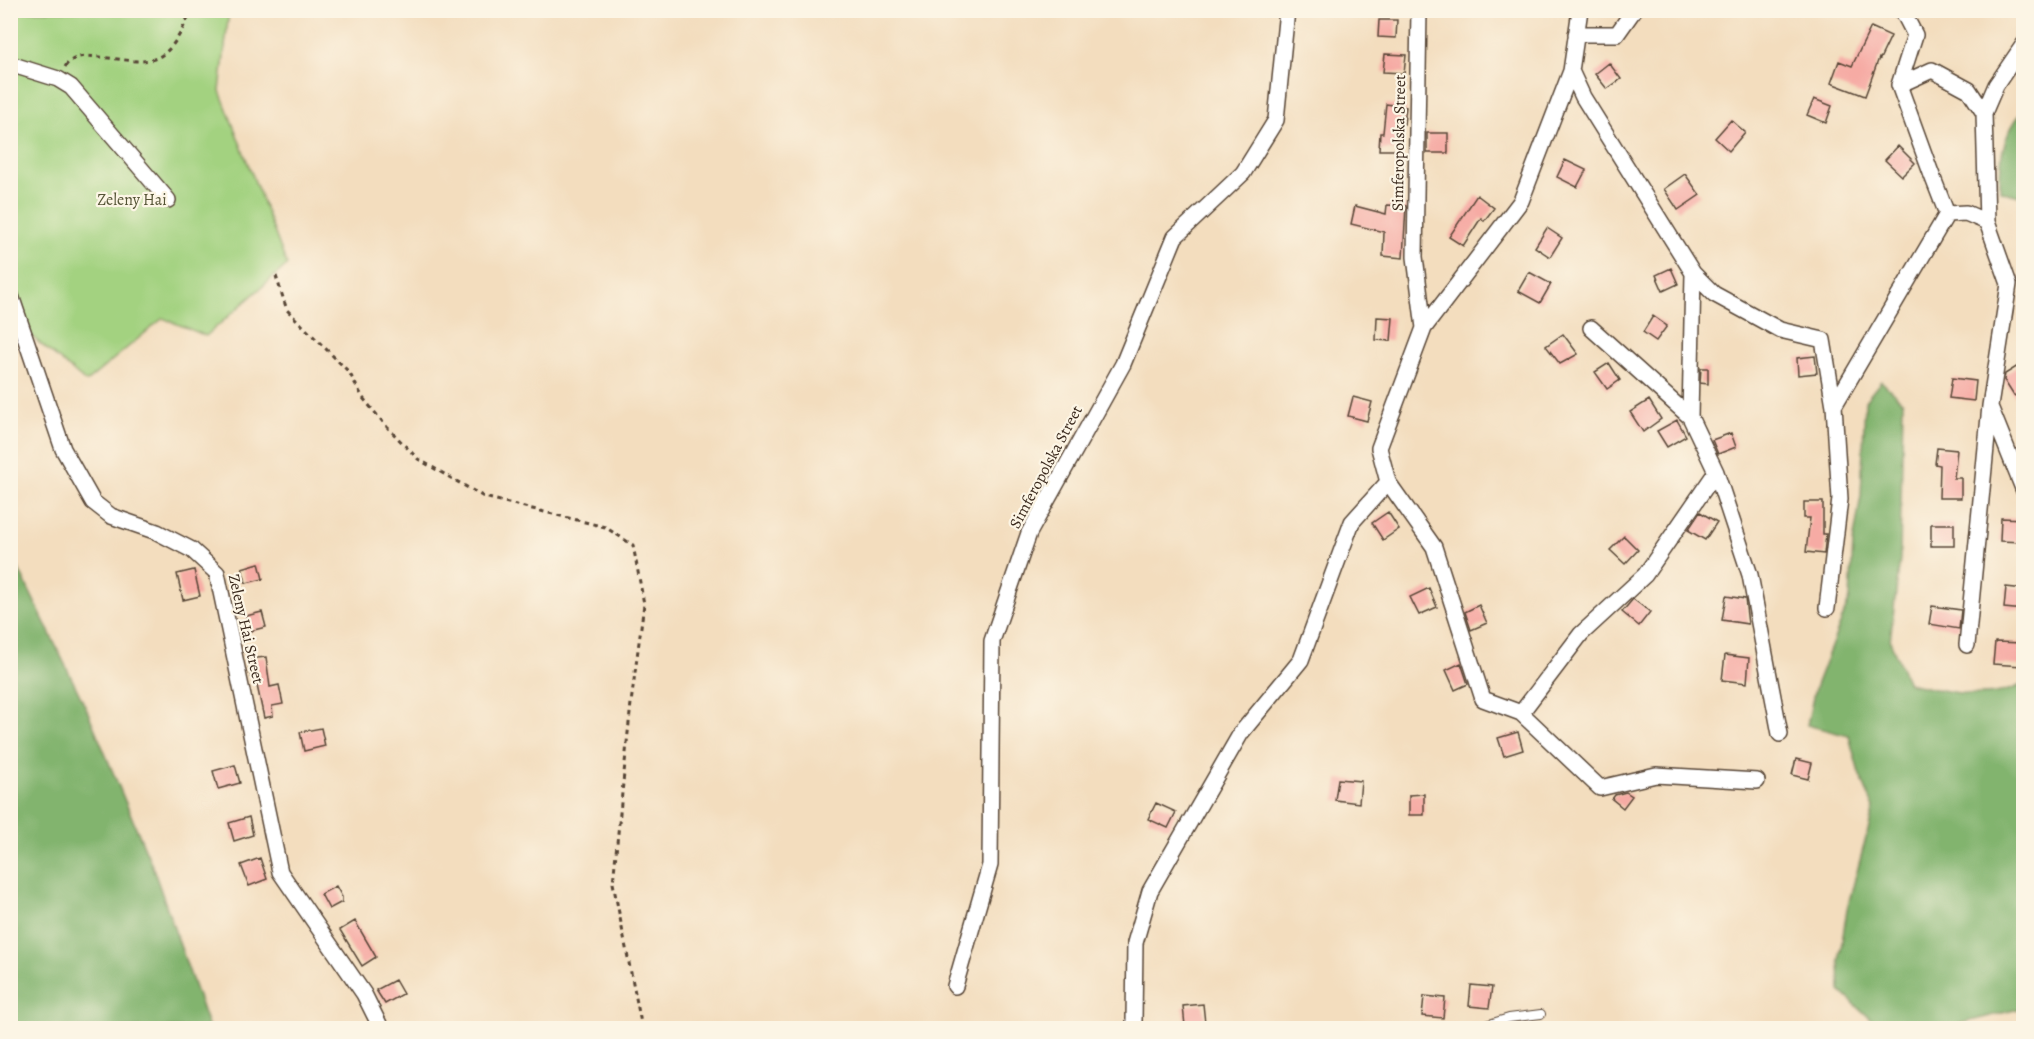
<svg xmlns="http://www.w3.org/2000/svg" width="2034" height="1039" font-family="Alegreya,serif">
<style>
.green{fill:#a3d280;stroke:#6f7e4f;stroke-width:1.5}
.forest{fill:#82b46e;stroke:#5e6f46;stroke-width:1.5}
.building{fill:#f6aba4}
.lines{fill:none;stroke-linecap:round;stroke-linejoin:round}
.lane-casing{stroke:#574536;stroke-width:10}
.street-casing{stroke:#574536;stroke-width:18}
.path{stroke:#574536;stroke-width:3;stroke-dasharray:4.5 4.5;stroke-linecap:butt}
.lane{stroke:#fff;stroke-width:8}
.street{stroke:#fff;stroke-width:15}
.labels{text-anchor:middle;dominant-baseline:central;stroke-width:4.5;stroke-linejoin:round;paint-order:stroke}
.street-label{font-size:16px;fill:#3b2a1e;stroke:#fcf5e5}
.park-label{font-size:16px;fill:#555436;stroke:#fcf5e5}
</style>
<rect width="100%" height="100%" fill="#fcf5e5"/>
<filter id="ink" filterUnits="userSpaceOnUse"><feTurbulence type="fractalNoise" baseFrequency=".0167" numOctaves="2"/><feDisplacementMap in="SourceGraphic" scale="12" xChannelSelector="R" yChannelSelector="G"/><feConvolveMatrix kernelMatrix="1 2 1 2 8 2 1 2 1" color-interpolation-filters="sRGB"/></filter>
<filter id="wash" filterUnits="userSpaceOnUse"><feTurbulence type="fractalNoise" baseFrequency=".008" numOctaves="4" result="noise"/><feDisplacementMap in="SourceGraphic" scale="24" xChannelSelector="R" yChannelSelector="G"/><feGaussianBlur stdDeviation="1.35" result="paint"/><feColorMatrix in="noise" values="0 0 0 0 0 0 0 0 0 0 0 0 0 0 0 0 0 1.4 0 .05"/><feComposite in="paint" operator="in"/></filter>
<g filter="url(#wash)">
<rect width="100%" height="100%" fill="#f3ddbe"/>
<path class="green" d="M11 11H229L220 91 287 265 206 336 163 318 86 382 30 335 11 280Z"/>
<path class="forest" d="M2023 111V197L2000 191C2000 159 2001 136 2023 111Z
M1881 381 1903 402 1900 559 1890 641 1908 683C1944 691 1990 703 2023 684V1008L1942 1028H1881L1840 991 1839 961 1847 909 1874 808 1859 773 1849 736 1807 725 1815 688 1850 598 1853 543 1861 496 1865 401Z
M10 551 87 710 153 868 209 1028H11Z"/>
<g id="blocks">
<path class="building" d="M1379 20H1397L1396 38 1378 37Z
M1871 27 1891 36 1880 59 1879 58 1865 96 1831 83 1839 61 1852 66Z
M1385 54 1406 55 1404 73 1383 72Z
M1609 63 1621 79 1607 89 1595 74Z
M1814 99 1832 106 1826 123 1807 115Z
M1386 104 1406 107 1404 124H1400L1399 150H1379L1380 133H1383Z
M1731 120 1745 132 1729 151 1715 138Z
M1427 133H1448V153H1427Z
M1898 146 1915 163 1902 176 1885 160Z
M1565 160 1586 170 1577 187 1557 177Z
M1685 174 1700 195 1678 210 1664 189Z
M1477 195 1494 208 1484 221 1481 218 1463 246 1449 237Z
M1387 205 1406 206 1403 258 1383 256 1384 232 1351 224 1355 206 1386 214Z
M1547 228 1562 238 1550 257 1535 247Z
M1671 268 1678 284 1663 291 1656 275Z
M1529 272 1551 284 1540 303 1518 291Z
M1653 316 1667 326 1656 341 1643 332Z
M1377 317 1393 318 1391 341 1376 340Z
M1563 334 1578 354 1560 364 1546 346Z
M1815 356 1817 373 1798 375 1797 358Z
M1609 363 1620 380 1607 389 1595 372Z
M2018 366 2024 375V390L2014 396 2004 380 2005 374Z
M1701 368H1708V384L1700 383Z
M1952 378 1976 381 1974 401 1949 398Z
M1353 397 1372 402 1367 421 1348 416Z
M1649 400 1661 419 1643 432 1630 412Z
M1677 420 1686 436 1667 447 1657 431Z
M1731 433 1736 447 1718 454 1712 440Z
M1937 448 1957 450 1954 478H1961V498H1939L1940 465 1935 464Z
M1804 502H1823V534H1826L1824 554 1806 552 1810 518H1804Z
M1388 512 1399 529 1383 540 1372 523Z
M1700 512 1717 522 1705 540 1688 530Z
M2001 518 2023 519 2022 542 2000 541Z
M1931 524H1954V546H1931Z
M1624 536 1638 550 1625 564 1610 550Z
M259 563 263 579 246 583 242 568Z
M194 570 200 596 183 600 177 574Z
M2006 587 2024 589V610L2004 608Z
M1429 588 1437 607 1419 615 1410 597Z
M1726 596 1745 599 1748 624 1722 620Z
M1633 599 1650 612 1639 626 1622 612Z
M1479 605 1487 623 1471 630 1465 612Z
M1932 606 1961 610 1959 629 1929 624Z
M262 612 266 627 250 631 246 616Z
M1995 642 2023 643 2022 666 1993 664Z
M1725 655 1749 658 1747 683 1722 680Z
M266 657 270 687 279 685 283 704 272 706 273 716 264 718 255 676 251 677 248 659Z
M1461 663 1468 684 1455 690 1446 670Z
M321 728 325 746 304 751 300 732Z
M1518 732 1523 750 1504 756 1498 738Z
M1796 759 1812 763 1808 779 1792 775Z
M235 765 240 783 218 789 213 771Z
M1338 779 1361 781 1359 803 1335 800Z
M1626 792 1632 796 1623 808 1612 799 1615 795Z
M1424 794V815H1409V795Z
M1156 803 1176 812 1168 828 1148 819Z
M249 817 253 835 234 841 229 823Z
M260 858 267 879 249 886 241 865Z
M336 886 342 897V902L329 909 321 894Z
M355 921 376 957 362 966 340 930Z
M395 980 403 994 385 1004 376 990Z
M1471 985 1492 987 1489 1008 1469 1006Z
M1424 996 1445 998 1443 1018 1422 1016Z
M1203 1004 1205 1023 1185 1026 1183 1006Z"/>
</g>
</g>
<g filter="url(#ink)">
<use href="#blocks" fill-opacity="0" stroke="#574536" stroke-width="1.5"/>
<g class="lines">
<g class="lane-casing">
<path id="lane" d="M1476 1028 1509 1018 1541 1014"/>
</g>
<g class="street-casing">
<path id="street" d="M1419 10 1415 257 1424 328 1379 448 1388 482 1434 547 1483 699 1521 713 1600 788 1656 775 1757 781
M1902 10 1915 35 1899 85 1931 173 1947 214
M1576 34H1617L1634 10
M10 64 58 79 71 87 168 200
M1571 71 1583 97 1693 273 1690 417 1716 472 1750 575 1780 734
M1899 85 1932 70 1969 90 1984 113
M1693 273 1714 294 1780 330 1823 340 1834 406
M10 293 63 449 93 502 111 516 157 532 192 550 217 573 280 872 364 994 381 1028
M1424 328 1521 201 1571 71 1580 10
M1591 328 1690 417
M1991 409 2024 491
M1827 608 1840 499 1834 406 1947 214 1966 213 1987 222
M1967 645 1990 406 2009 284 1987 222 1984 113 1996 85 2024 44
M1521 713 1581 634 1645 575 1716 472
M955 986 990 865 992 641 1029 533 1123 364 1175 237 1243 173 1276 120 1287 10
M1134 1021 1135 943 1150 891 1241 733 1301 660 1352 522 1388 482"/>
</g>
<path class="path" d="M65 67C70 59 77 57 86 56 145 59 163 79 191 10
M276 276 287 310 349 372 363 398 387 427 418 459 484 497 605 527 633 545 644 604 631 703 613 883 642 1028"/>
<use href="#lane" class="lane"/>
<use href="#street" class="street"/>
</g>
</g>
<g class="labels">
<g class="street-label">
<text transform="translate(1399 143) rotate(-89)">Simferopolska Street</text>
<text transform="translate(1046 467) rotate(-62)">Simferopolska Street</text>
<text transform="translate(246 629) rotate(77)">Zeleny Hai Street</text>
</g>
<g class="park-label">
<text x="132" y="200">Zeleny Hai</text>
</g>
</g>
<rect width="2034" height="1039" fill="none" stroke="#fcf5e5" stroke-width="36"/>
</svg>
